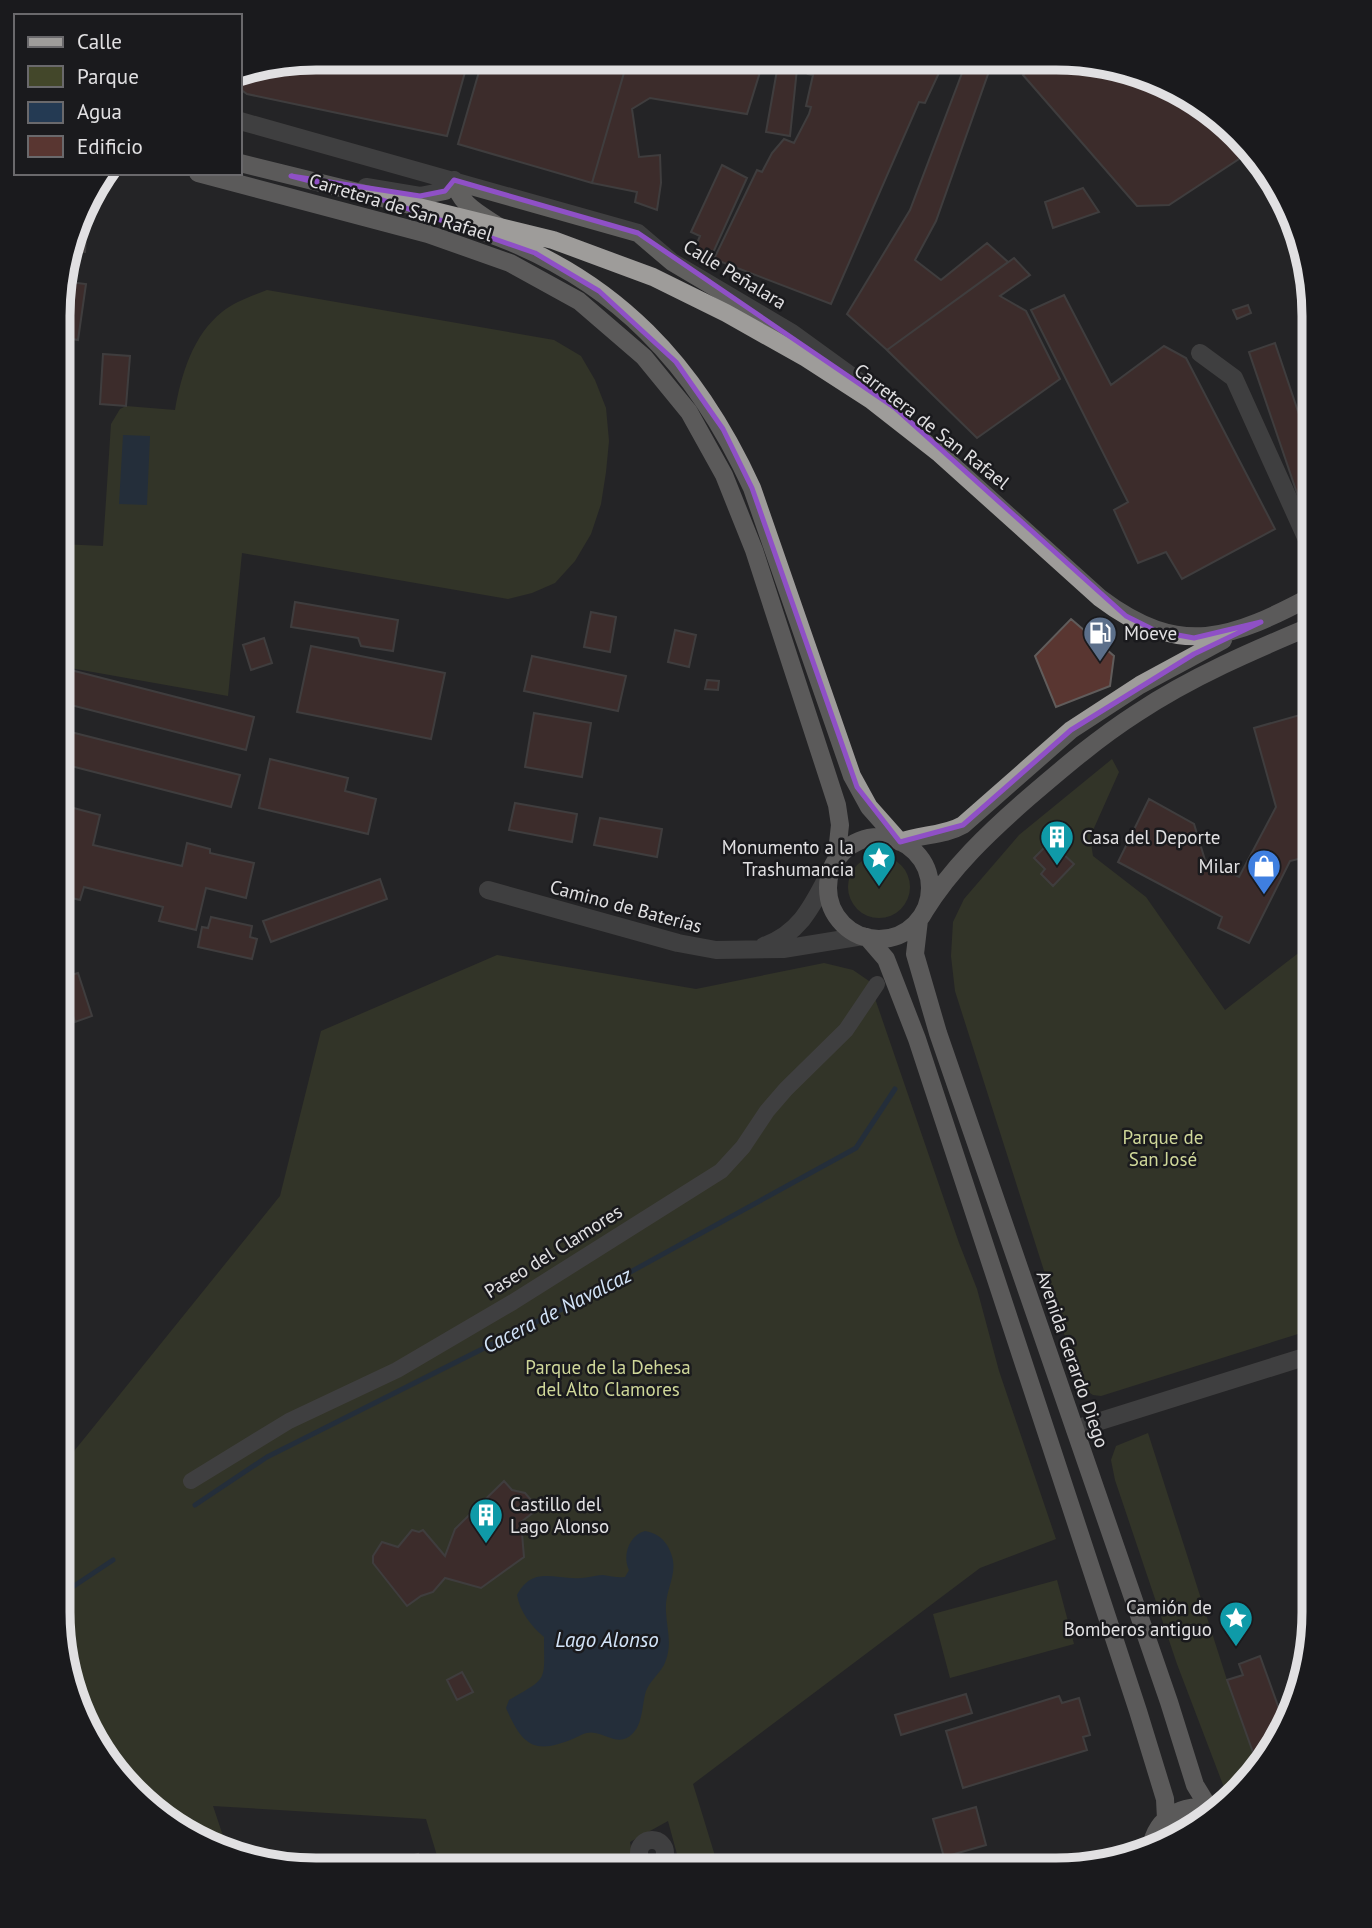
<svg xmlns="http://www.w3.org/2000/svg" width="1372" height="1928" font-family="'PT Sans',sans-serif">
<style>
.green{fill:#43472a}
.water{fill:#243a53}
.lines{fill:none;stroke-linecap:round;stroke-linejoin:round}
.stream{stroke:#243a53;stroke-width:5}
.building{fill:#593631;stroke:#605c5b;stroke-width:2}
.pedestrian{stroke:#61605f;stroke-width:16}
.minor{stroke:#61605f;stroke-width:18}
.primary{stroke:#9e9c9a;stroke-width:18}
.marked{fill:none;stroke:#8f50c6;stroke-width:5;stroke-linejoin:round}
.labels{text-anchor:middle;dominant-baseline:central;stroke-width:5;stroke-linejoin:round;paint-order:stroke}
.street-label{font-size:19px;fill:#e1e0e2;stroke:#1a1a1d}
.poi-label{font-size:19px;fill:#e1e0e2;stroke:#1a1a1d;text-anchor:start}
.park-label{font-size:19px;fill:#cfd799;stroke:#1a1a1d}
.water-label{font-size:21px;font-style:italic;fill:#d3e4f8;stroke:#1a1a1d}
.rim{fill:none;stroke:#e1e0e2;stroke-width:9}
</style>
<rect width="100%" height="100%" fill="#242426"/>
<path class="green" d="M267 290 554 340 581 356 595 380 606 408 609 441 606 472 601 504 591 534 575 561 555 583 532 593 508 599 242 553 228 696 59 666 60 544 103 546 111 424 120 409 126 406 175 410C181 375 193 335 222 312 234 302 252 296 267 290Z
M1112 759 1119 772 1090 837 1093 856 1146 897 1225 1010 1314 941V1329L1101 1396 1093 1395 1081 1387 955 991 951 956 953 922 964 899 1019 835Z
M848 887a31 31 0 1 1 62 0a31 31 0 1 1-62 0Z
M497 955 696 989 824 963 853 970 869 981 959 1243 977 1289 999 1371 1056 1539 980 1568 693 1784 719 1869H681L668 1821 630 1842 633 1861 600 1869H441L426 1819 213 1806 229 1854 218 1851 159 1817 84 1726 58 1612V1471L280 1196 321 1031Z
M1148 1433 1227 1680 1259 1769 1232 1799 1225 1790 1177 1664 1115 1480 1111 1460 1116 1446Z
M1057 1580 1074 1644 950 1678 933 1614Z"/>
<path class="water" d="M123 435 150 436 147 505 119 504Z
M645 1531C655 1533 661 1536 667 1545 683 1572 664 1586 666 1612 667 1631 673 1645 664 1665 659 1674 650 1681 646 1691 642 1704 643 1722 634 1732 621 1747 610 1736 595 1733 588 1731 581 1735 575 1738 535 1755 523 1747 506 1708L509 1700C549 1677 544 1682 544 1637 531 1626 520 1612 517 1595 533 1565 554 1580 581 1578 588 1578 596 1575 603 1575 611 1576 617 1578 625 1577L629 1570C622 1556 629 1535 645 1531Z"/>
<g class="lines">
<path class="stream" d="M195 1505 267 1457 574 1303 856 1148 895 1089
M58 1589 68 1590 113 1560"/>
</g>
<path class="building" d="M316 58H469L447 136 247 94 240 89V70Z
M483 58 628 59 592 183 458 144Z
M628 59H764L747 114 650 98 632 109 639 157 660 155 661 183 657 210 635 202 637 192 592 183Z
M779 59H798L790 136 766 132Z
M816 59H824L845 68 848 59 945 60 925 103 919 102 831 304 714 259 757 170 762 172 772 153 784 139 794 143 809 114 811 107 806 106 813 75 808 74Z
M967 60H993L936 221 915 260 941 280 987 243 1008 262 887 350 847 314 910 210Z
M1040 60H1090L1213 111 1248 153 1169 205 1137 206 1023 75Z
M722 165 747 178 712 255 695 248 700 236 691 232Z
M1083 188 1099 212 1053 228 1045 202Z
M81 219 87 220 85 252 71 251Z
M1014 258 1030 275 1000 296 1026 311 1060 379 977 438 887 350Z
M69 282 86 284 78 340 61 337Z
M1064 295 1111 385 1164 346 1186 358 1275 529 1182 579 1166 552 1138 563 1114 510 1128 502 1031 310Z
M1248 305 1251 313 1237 319 1233 310Z
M1275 343 1314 459V494L1299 499 1249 352Z
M103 354 130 356 126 406 100 404Z
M60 414 70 415 62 544H60Z
M295 602 398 620 393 651 361 646 358 638 291 627Z
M591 612 616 617 610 652 584 647Z
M1071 619 1114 656 1110 686 1056 707 1035 656Z
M675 630 696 635 689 667 668 662Z
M264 638 272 663 251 670 243 645Z
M311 646 445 673 431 739 297 712Z
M532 656 626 676 618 711 524 691Z
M59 667 254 717 246 750 59 702Z
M707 680 719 681 718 690 705 689Z
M1314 711V855L1290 861 1249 943 1218 928 1222 917 1118 862 1149 799 1194 824 1205 860 1239 877 1276 807 1254 728Z
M534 713 591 723 582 777 525 767Z
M59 729 240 775 231 807 59 763Z
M270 759 348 778 345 791 376 799 368 834 259 808Z
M515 803 577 814 572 842 509 830Z
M66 806 100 815 93 845 182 866 187 843 210 849V853L254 863 246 898 206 888 196 930 159 921 163 907 84 887 80 900 59 895V810L65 812Z
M600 818 662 829 657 857 594 845Z
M1045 847 1057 859 1062 853 1074 864 1053 886 1041 874 1045 869 1034 858Z
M380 879 387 899 271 942 263 921Z
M211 917 252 926 250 937 257 939 252 959 198 947 202 927 208 928Z
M78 973 92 1016 75 1022 61 978Z
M504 1481 512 1490 525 1493 532 1501 529 1505 534 1512 521 1522 524 1557 481 1588 445 1578 433 1592 421 1596 407 1606 373 1563V1556L382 1542 398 1547 412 1530 419 1532 423 1530 445 1556 455 1529Z
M1260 1656 1282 1717 1291 1714 1270 1756 1259 1769 1227 1680 1243 1675 1239 1664Z
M462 1672 473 1692 457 1700 447 1680Z
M966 1694 972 1713 901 1735 895 1715Z
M1059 1696 1062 1703 1079 1698 1090 1735 1083 1737 1087 1750 963 1788 946 1731Z
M976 1807 986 1845 944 1857 933 1819Z
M418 1854 422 1868H366Z
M324 1859 327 1868H295Z"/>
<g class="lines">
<path class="pedestrian" d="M191 1481 289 1421 397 1370 513 1302 721 1171 743 1147 767 1111 786 1089 846 1030 877 984
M664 1857 678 1869"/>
<path class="minor" d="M240 121 638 233 672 262 792 333 883 399
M454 180C459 204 478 213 498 226
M366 187 420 196 445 191 454 180
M1200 353 1234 378 1314 555
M488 890 678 943 716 950 783 949 863 936
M764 946C802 932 813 904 831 870
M1075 1429 1314 1354
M639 1853a13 13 0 1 1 26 0a13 13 0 1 1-26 0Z"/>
<path class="primary" d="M240 163 553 240 653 277 726 313 806 358 871 400 940 454 1100 598C1181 659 1231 639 1314 595
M198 173 428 234 510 263 579 301 644 357 689 412 724 475 754 550 837 805 840 825 836 862
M487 233C616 279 696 366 752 488L852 776 869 807 900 842
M828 888a51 51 0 1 1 102 0a51 51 0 1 1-102 0Z
M900 842C921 834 944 836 963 825L1071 730 1140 685 1223 640
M924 912C951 868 989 832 1028 798 1063 768 1098 738 1137 713 1191 677 1254 650 1314 625
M919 920 915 954 938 1033 1169 1702 1195 1785 1209 1808
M867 937 886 959 917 1039 1138 1711 1165 1799 1166 1819
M1151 1848C1156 1816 1186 1801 1215 1810"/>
</g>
<path d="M0 0H1372V1928H0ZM291 176 420 196 445 191 454 180 638 233 895 408 1126 616 1156 631 1194 638 1261 622 1194 654 1071 730 963 825 900 842 857 787 752 488 723 429 676 362 599 291 535 253 380 199Z" fill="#242426" fill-opacity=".55" fill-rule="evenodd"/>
<path class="marked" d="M291 176 420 196 445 191 454 180 638 233 895 408 1126 616 1156 631 1194 638 1261 622 1194 654 1071 730 963 825 900 842 857 787 752 488 723 429 676 362 599 291 535 253 380 199Z"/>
<defs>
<g id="fuel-pin" transform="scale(1.75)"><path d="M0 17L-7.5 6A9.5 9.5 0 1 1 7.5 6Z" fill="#5c6f8a" stroke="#1a1a1d"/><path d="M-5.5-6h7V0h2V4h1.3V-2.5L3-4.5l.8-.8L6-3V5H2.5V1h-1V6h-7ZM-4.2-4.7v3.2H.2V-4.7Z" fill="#fff"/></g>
<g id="building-pin" transform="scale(1.75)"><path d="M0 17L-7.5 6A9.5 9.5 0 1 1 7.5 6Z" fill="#0f9aa8" stroke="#1a1a1d"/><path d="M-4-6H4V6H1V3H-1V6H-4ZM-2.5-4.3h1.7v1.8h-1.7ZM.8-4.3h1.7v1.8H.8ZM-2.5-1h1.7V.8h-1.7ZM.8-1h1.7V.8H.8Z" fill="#fff"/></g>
<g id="sight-pin" transform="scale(1.75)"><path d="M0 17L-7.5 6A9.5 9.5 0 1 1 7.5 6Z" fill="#0f9aa8" stroke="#1a1a1d"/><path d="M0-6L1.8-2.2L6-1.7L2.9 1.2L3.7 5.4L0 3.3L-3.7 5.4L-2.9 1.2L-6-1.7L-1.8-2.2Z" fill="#fff"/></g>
<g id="shop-pin" transform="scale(1.75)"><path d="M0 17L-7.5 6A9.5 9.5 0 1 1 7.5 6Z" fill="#3f7fe0" stroke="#1a1a1d"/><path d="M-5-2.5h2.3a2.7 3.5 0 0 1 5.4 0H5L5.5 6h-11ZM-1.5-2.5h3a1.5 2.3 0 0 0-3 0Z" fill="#fff"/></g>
</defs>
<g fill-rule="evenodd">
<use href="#fuel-pin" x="1100" y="633"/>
<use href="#building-pin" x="1057" y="837"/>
<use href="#sight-pin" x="879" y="858"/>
<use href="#shop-pin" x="1264" y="866"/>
<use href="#building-pin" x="486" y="1515"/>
<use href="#sight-pin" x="1236" y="1618"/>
</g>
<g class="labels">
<g class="street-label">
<text transform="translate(401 207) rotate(17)">Carretera de San Rafael</text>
<text transform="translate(735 274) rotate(31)">Calle Peñalara</text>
<text transform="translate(932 426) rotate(38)">Carretera de San Rafael</text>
<text transform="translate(626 906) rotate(15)">Camino de Baterías</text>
<text transform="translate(553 1251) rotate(-32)">Paseo del Clamores</text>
<text transform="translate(1073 1359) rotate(71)">Avenida Gerardo Diego</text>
</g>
<g class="poi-label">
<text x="1124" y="633">Moeve</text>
<text x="1082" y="837">Casa del Deporte</text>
<text x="854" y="847" text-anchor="end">Monumento a la<tspan x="854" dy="22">Trashumancia</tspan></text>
<text x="1240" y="866" text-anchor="end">Milar</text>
<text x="510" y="1504">Castillo del<tspan x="510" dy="22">Lago Alonso</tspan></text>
<text x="1212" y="1607" text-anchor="end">Camión de<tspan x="1212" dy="22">Bomberos antiguo</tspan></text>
</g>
<g class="park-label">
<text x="1163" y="1137">Parque de<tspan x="1163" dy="22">San José</tspan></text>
<text x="608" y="1367">Parque de la Dehesa<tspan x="608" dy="22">del Alto Clamores</tspan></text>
</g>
<g class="water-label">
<text transform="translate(557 1310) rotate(-27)">Cacera de Navalcaz</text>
<text x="607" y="1639">Lago Alonso</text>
</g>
</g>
<path d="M0 0H1372V1928H0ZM316 70H1056A246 246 0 0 1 1302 316V1612A246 246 0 0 1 1056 1858H316A246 246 0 0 1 70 1612V316A246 246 0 0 1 316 70Z" fill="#1a1a1d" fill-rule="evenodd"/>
<path class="rim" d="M316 70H1056A246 246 0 0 1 1302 316V1612A246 246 0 0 1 1056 1858H316A246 246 0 0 1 70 1612V316A246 246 0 0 1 316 70Z"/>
<rect x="14" y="14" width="228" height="161" fill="#1a1a1d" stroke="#6a696c" stroke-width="2"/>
<rect x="28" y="37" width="35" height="10" fill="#9e9c9a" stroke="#6a696c" stroke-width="2"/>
<text x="77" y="49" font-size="21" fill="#e1e0e2">Calle</text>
<rect x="28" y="66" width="35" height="21" fill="#43472a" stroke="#6a696c" stroke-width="2"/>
<text x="77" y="84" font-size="21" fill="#e1e0e2">Parque</text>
<rect x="28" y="102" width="35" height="21" fill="#243a53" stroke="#6a696c" stroke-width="2"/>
<text x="77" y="119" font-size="21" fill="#e1e0e2">Agua</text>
<rect x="28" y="136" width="35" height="21" fill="#593631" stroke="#6a696c" stroke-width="2"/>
<text x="77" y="154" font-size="21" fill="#e1e0e2">Edificio</text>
</svg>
